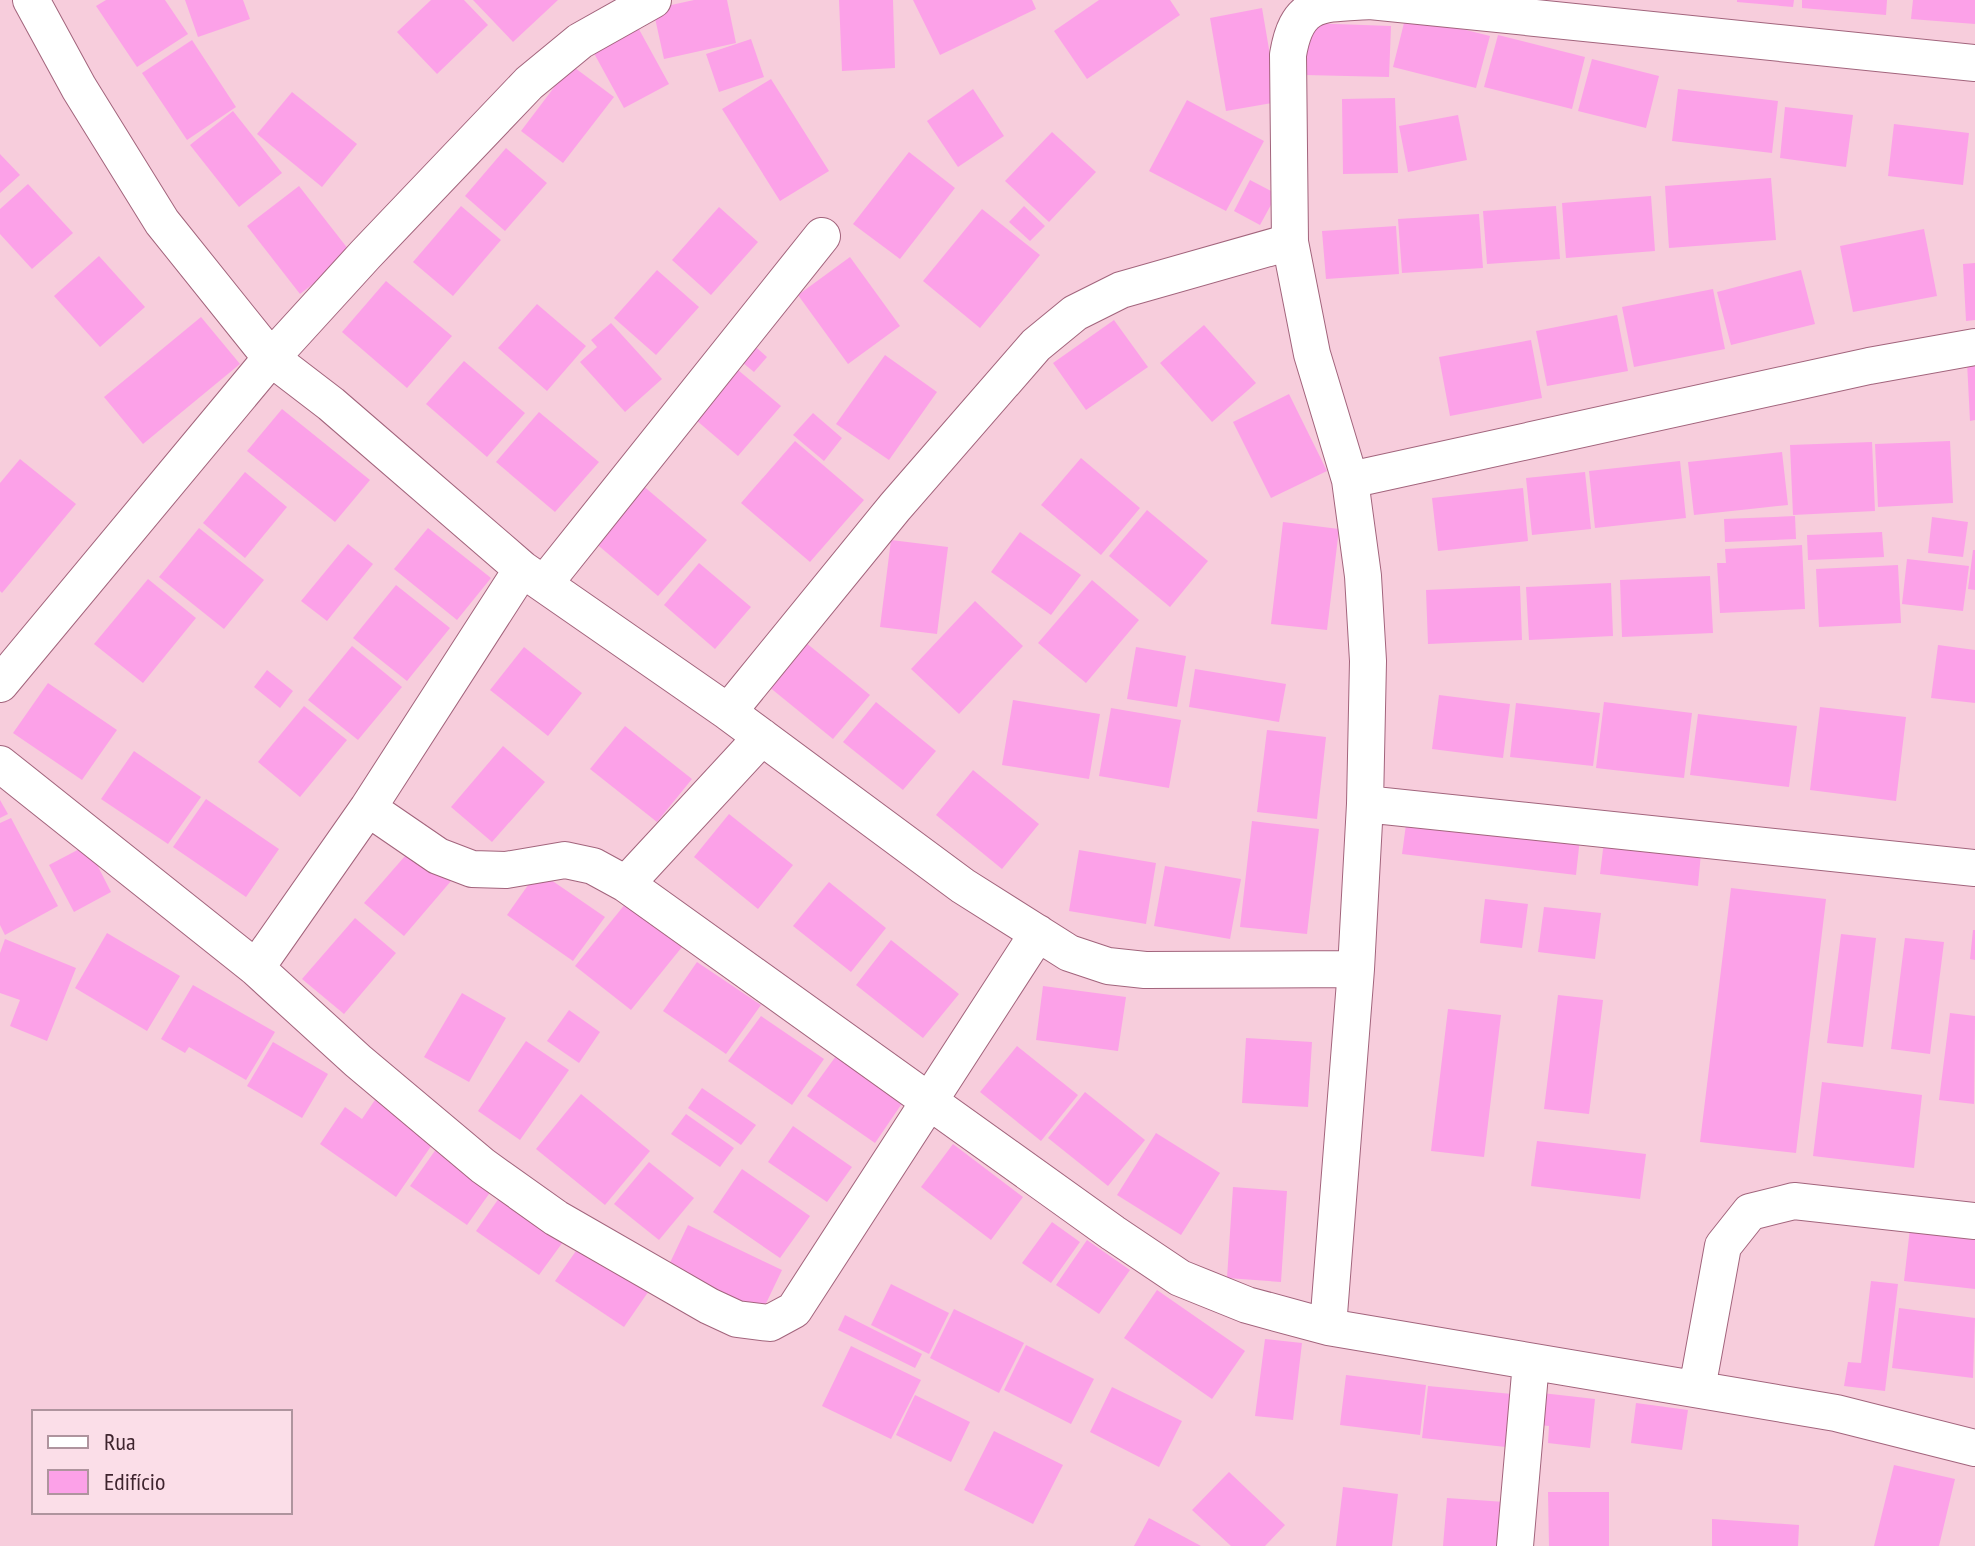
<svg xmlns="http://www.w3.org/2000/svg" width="1975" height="1546" font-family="'PT Sans Narrow',sans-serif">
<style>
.building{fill:#fca1e8}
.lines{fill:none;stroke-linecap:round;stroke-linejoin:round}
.street-casing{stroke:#a2647c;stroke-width:38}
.street{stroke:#fff;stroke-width:36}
</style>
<rect width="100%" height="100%" fill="#f7cddc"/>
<path class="building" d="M106 0H165L188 34 137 67 96 6Z
M185 0H243L250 19 198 37Z
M431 0H464L488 25 437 74 397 32Z
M473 0H558L513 42Z
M694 0H727L736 43 664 59 653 9Z
M839 0H893L895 68 842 71Z
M913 0H1032L1036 9 940 55Z
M1099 0H1170L1180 15 1087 79 1054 31Z
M1737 0H1794L1793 7 1737 2Z
M1802 0H1887L1886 15 1802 8Z
M1913 0H1975V24L1911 19Z
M1262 8 1278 102 1226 111 1210 18Z
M1406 15 1490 36 1476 88 1393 67Z
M635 22 669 84 624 108 590 46Z
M1307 23 1391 26 1389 77 1305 75Z
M1498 35 1585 57 1572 109 1484 87Z
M751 39 764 77 719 92 706 54Z
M192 40 236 107 187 140 142 73Z
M1592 59 1659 76 1646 128 1578 111Z
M571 65 614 97 563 163 521 131Z
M771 79 829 171 780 201 722 109Z
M973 89 1004 136 958 167 927 121Z
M1678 89 1778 101 1772 153 1672 141Z
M292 92 357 144 322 187 257 134Z
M1395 98 1398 173 1343 174 1342 99Z
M1187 100 1264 141 1226 211 1149 171Z
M1785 107 1853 115 1846 167 1780 158Z
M233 111 282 173 239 207 190 145Z
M1458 115 1467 160 1408 172 1399 126Z
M1894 124 1969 133 1963 185 1888 176Z
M1052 132 1096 172 1049 222 1005 181Z
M506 148 547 183 505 231 465 196Z
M909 152 955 188 900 259 853 224Z
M0 154 20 175 0 193Z
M1771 178 1776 240 1669 248 1665 186Z
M1250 180 1277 194 1260 225 1234 211Z
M28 184 73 233 32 269 0 234V209Z
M299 186 352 254 300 294 247 226Z
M1651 196 1655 251 1566 258 1562 203Z
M461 206 501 240 453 296 413 262Z
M1024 206 1045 226 1030 241 1009 222Z
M1556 206 1560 259 1487 264 1483 211Z
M719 207 758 242 711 295 672 260Z
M982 209 1040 255 980 328 923 281Z
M1479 214 1483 268 1402 273 1398 219Z
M1396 226 1399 274 1326 279 1322 231Z
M1924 229 1937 296 1853 312 1840 246Z
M99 256 145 307 100 347 54 296Z
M850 257 900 326 848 364 798 295Z
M1975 263V320L1966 321 1963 264Z
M657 270 699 307 656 355 614 318Z
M1801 270 1815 324 1731 345 1717 292Z
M386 281 452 336 407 388 342 332Z
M1713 289 1725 349 1634 367 1622 307Z
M537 304 586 346 547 391 498 348Z
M1617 315 1628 371 1547 386 1536 331Z
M201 317 240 364 143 444 104 397Z
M1114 320 1148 367 1086 410 1053 363Z
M611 323 662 379 625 412 580 362 597 347 591 340Z
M1204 325 1256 383 1212 422 1160 363Z
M1531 340 1542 398 1450 416 1439 357Z
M750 342 767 357 754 372 737 358Z
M885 355 937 392 889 460 836 424Z
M464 361 525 413 487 457 426 404Z
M1975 361V420L1970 421 1967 362Z
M738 370 781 406 738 456 696 420Z
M1289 394 1327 471 1271 498 1233 422Z
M282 409 370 480 335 522 247 451Z
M539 412 599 462 555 512 496 462Z
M813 413 842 438 824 461 793 435Z
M795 441 864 500 810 562 741 503Z
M1950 441 1953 503 1878 507 1875 444Z
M1872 442 1875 511 1793 515 1790 445Z
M1782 452 1788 505 1694 515 1688 462Z
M1081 458 1140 508 1101 555 1041 505Z
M20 459 76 504 2 593 0 591V483Z
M1680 461 1686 518 1595 528 1589 471Z
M245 472 287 507 245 558 203 523Z
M1585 472 1591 529 1532 535 1526 478Z
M641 484 707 540 658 596 593 541Z
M1523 488 1528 541 1438 551 1432 498Z
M1147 510 1208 561 1170 607 1109 556Z
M1795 516 1796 539 1725 542 1724 519Z
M1932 517 1968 522 1963 557 1928 553Z
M1283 522 1339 529 1327 630 1271 624Z
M199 528 264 580 224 629 159 577Z
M428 528 491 578 457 620 394 569Z
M1020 532 1081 575 1051 615 991 572Z
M1882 532 1884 557 1808 560 1807 535Z
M891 540 948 547 937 634 880 627Z
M348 544 373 564 327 621 301 601Z
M1802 545 1805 609 1720 613 1717 563H1726L1725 549Z
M1973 550H1975V590L1968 589Z
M1907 559 1969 566 1963 611 1902 604Z
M699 563 751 607 715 649 664 605Z
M1898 565 1901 623 1819 627 1816 569Z
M1710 576 1713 633 1622 637 1620 580Z
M148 579 196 618 143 683 94 644Z
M1092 580 1139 620 1086 683 1038 643Z
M1611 583 1613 636 1529 640 1526 587Z
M396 585 450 628 407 681 353 638Z
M1520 586 1522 640 1428 644 1426 590Z
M975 601 1023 646 959 714 911 669Z
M805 642 870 695 833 739 768 686Z
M1938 645 1975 650V703L1931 698Z
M352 646 402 687 358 740 308 700Z
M524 647 582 693 548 736 490 690Z
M1136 647 1186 656 1177 707 1127 699Z
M1195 669 1286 684 1279 722 1189 707Z
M267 670 293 691 280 708 254 687Z
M48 683 117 730 82 780 13 733Z
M1439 695 1510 704 1503 758 1432 749Z
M1013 700 1100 714 1089 779 1002 765Z
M876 702 936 751 903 790 843 742Z
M1604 702 1692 713 1684 778 1596 768Z
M1516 703 1600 713 1593 766 1510 757Z
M304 706 347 740 300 797 258 762Z
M1820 707 1906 717 1896 801 1810 790Z
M1111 708 1181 720 1169 788 1099 776Z
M1698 714 1797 726 1789 787 1690 775Z
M625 726 692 779 657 822 590 769Z
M1267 730 1326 737 1317 819 1257 812Z
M503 746 545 782 492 842 451 807Z
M134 751 201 797 168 844 101 799Z
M973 770 1039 824 1002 869 936 815Z
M206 799 279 849 246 897 173 847Z
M0 800 8 814 0 818Z
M729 814 793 865 758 909 694 857Z
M1407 817 1580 838 1576 875 1402 854Z
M11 818 58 906 5 935 0 925V823Z
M1252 821 1319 829 1307 934 1240 927Z
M1604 841 1701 853 1698 886 1600 874Z
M87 845 111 892 74 912 49 865Z
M412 848 451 881 404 936 364 903Z
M1079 850 1156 863 1146 924 1069 911Z
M1165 866 1241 879 1230 939 1154 926Z
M538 871 605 917 573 961 507 915Z
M829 882 886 928 851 972 793 926Z
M1731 888 1826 899 1796 1153 1700 1142Z
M1485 899 1528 904 1522 948 1480 943Z
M626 903 682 947 631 1010 575 966Z
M1544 907 1601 913 1595 959 1538 952Z
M355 918 396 953 344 1014 302 979Z
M1973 930H1975V960L1970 959Z
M107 933 180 976 147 1031 75 988Z
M1841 934 1876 938 1863 1047 1827 1043Z
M1905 938 1944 942 1930 1054 1891 1049Z
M5 939 76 968 47 1041 10 1026 20 1000 0 993V953Z
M891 940 959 994 923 1038 856 985Z
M697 962 761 1005 726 1054 663 1011Z
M193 985 275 1032 246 1080 189 1047 185 1053 161 1039Z
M1043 986 1126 997 1118 1051 1036 1040Z
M462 993 506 1018 469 1082 424 1057Z
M1558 995 1603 1000 1589 1114 1544 1109Z
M1448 1009 1501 1015 1484 1157 1431 1151Z
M569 1010 600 1032 579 1063 547 1041Z
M1950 1013 1975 1016 1974 1104 1939 1100Z
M761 1016 824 1059 792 1105 728 1061Z
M1246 1038 1312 1042 1308 1107 1242 1103Z
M526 1041 569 1070 520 1140 478 1111Z
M273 1042 328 1074 302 1118 247 1086Z
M1017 1046 1078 1095 1041 1141 980 1092Z
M836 1056 903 1102 875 1143 807 1096Z
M1822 1082 1922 1095 1914 1168 1813 1156Z
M702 1088 756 1125 741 1145 688 1108Z
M1085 1092 1145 1140 1108 1186 1048 1138Z
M581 1094 650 1151 605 1205 536 1149Z
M377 1097 436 1139 396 1197 320 1144 345 1107 362 1119Z
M686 1114 734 1148 720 1167 671 1134Z
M793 1126 852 1167 827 1202 768 1162Z
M1156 1133 1220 1173 1181 1235 1117 1195Z
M1537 1141 1646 1154 1640 1199 1531 1186Z
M953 1144 1023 1197 991 1240 921 1187Z
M439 1145 496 1184 467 1225 410 1186Z
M649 1162 694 1198 659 1240 614 1204Z
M742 1169 810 1216 780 1258 713 1212Z
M1233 1187 1287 1191 1281 1282 1227 1278Z
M504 1191 568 1235 539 1275 476 1231Z
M1052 1222 1080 1242 1051 1283 1022 1263Z
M688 1225 782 1270 760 1316 666 1271Z
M1910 1228 1975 1236V1289L1904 1281Z
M585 1238 653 1285 624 1327 555 1281Z
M1087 1240 1130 1270 1099 1314 1056 1285Z
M1871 1281 1898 1284 1885 1391 1844 1386 1848 1362 1861 1363Z
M891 1284 949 1313 929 1354 871 1325Z
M1157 1290 1245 1351 1212 1399 1124 1338Z
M1899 1308 1975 1318 1973 1378 1892 1368Z
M954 1309 1024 1343 999 1393 930 1358Z
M845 1315 922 1354 915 1368 838 1330Z
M1265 1339 1302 1343 1293 1420 1255 1416Z
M1026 1345 1094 1379 1071 1424 1004 1390Z
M851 1346 921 1380 891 1439 822 1406Z
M1346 1375 1426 1385 1420 1435 1340 1425Z
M1428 1386 1512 1394 1506 1447 1422 1438Z
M1112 1387 1182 1421 1159 1467 1090 1432Z
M1542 1393 1595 1399 1590 1448 1548 1443 1549 1426 1538 1425Z
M915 1395 970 1422 951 1462 896 1435Z
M1636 1403 1688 1410 1682 1450 1631 1443Z
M994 1431 1063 1465 1033 1524 964 1490Z
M1894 1465 1955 1479 1939 1546H1874Z
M1229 1472 1285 1525 1265 1546H1231L1192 1510Z
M1343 1487 1398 1494 1392 1546H1336Z
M1548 1492H1609V1546H1549Z
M1447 1498 1505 1502 1502 1546H1443Z
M1149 1518 1201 1546H1134Z
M1712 1519 1799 1525 1798 1546H1712Z"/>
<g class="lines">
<g class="street-casing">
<path id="street" d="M31 0 79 88 162 222 271 358 331 404 522 569 728 712 963 886 1069 953 1108 966 1145 970 1356 969
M1350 480 1869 366 1975 347
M544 584 822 236
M0 684 271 358 365 255 529 83 580 41 653 0
M728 712 895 507 1036 345 1075 313 1121 290 1290 242
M0 764 256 968 358 1061 483 1166 556 1218 709 1306 737 1319 770 1323 794 1310 1038 933
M1365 804 1975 868
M368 808 438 856 472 869 506 870 565 860 593 866 626 884 1113 1233 1180 1278 1247 1305 1328 1327 1836 1413 1975 1448
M626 884 762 737
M256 968 368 808 522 569
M1328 1327 1356 969 1365 804 1368 661 1363 576 1350 480 1312 354 1290 242 1288 55C1297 0 1321 4 1370 1L1975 63
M1697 1389 1723 1246 1750 1212 1794 1201 1975 1221
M1515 1546 1531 1362"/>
</g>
<use href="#street" class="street"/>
</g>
<rect x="32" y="1410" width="260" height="104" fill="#fbdee8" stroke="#af949e" stroke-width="2"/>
<rect x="48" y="1436" width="40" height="12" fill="#ffffff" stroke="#af949e" stroke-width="2"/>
<text x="104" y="1450" font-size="24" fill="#3e242e">Rua</text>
<rect x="48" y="1470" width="40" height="24" fill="#fca1e8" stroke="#af949e" stroke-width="2"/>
<text x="104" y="1490" font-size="24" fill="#3e242e">Edifício</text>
</svg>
